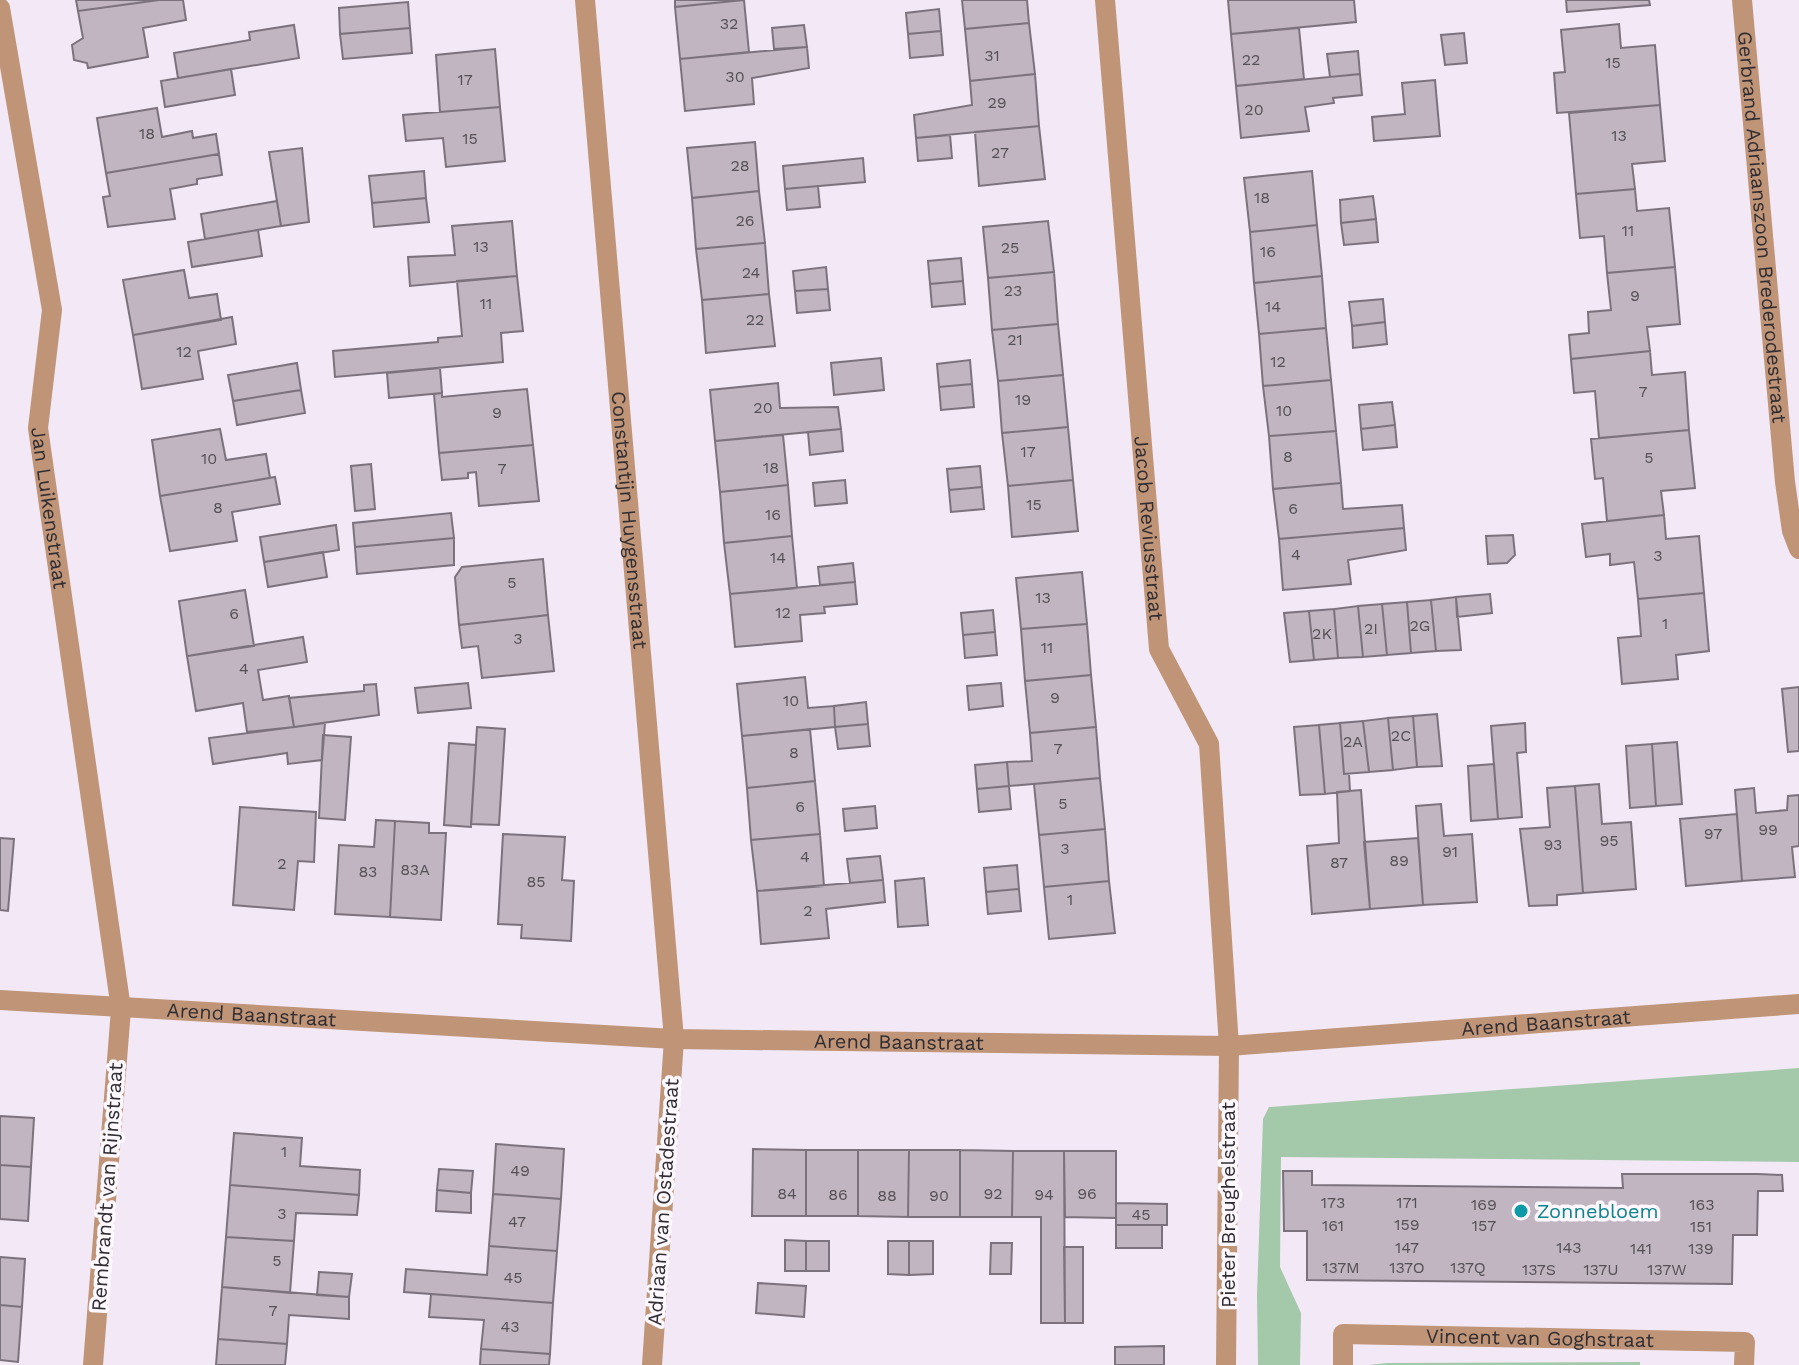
<svg xmlns="http://www.w3.org/2000/svg" width="1799" height="1365" font-family="'Work Sans',sans-serif">
<style>
.green{fill:#a4c9aa}
.building{fill:#c0b5c1;stroke:#7c727d;stroke-width:2}
.lines{fill:none;stroke-linecap:round;stroke-linejoin:round}
.minor{stroke:#bf9477;stroke-width:20}
.culture-dot{fill:#0f9aa8;stroke:#fcf8fd;stroke-width:3}
.labels{text-anchor:middle;dominant-baseline:central;stroke-width:7;stroke-linejoin:round;paint-order:stroke}
.number-label{font-size:16px;fill:#555056}
.street-label{font-size:20px;fill:#312e33;stroke:#fcf8fd}
.culture-label{font-size:20px;fill:#0d838f;stroke:#fcf8fd;text-anchor:start}
</style>
<rect width="100%" height="100%" fill="#f3e8f6"/>
<path class="green" d="M1799 1068V1162L1281 1157 1280 1267 1301 1313 1300 1365H1258L1257 1295 1263 1119 1269 1107Z
M1640 1362V1365H1369L1387 1363Z"/>
<path class="building" d="M76 0H159L78 11Z
M159 0H183L186 20 143 28 148 57 88 68 87 63 74 60 72 45 83 38 78 11Z
M675 0H744L675 7Z
M744 0 749 52 680 59 675 7Z
M962 0H1027L1029 23 965 29Z
M1228 0H1354L1356 22 1231 34Z
M1566 0H1649L1650 5 1567 12Z
M408 2 410 28 340 34 339 8Z
M939 9 941 31 908 34 906 13Z
M1029 23 1035 74 970 81 965 29Z
M1619 24 1621 48 1655 45 1660 105 1557 113 1554 73 1565 72 1561 30Z
M294 25 299 58 178 78 174 53 250 40 249 32Z
M804 25 807 47 774 49 772 28Z
M410 28 412 53 343 59 340 34Z
M1299 28 1304 79 1236 86 1231 34Z
M941 31 943 55 910 58 908 34Z
M1464 33 1467 63 1445 65 1441 35Z
M807 47 809 68 752 78 754 104 685 111 680 59Z
M495 49 500 107 440 112 436 55Z
M1358 51 1360 74 1330 77 1327 54Z
M231 69 235 95 165 107 161 81Z
M1035 74 1039 126 916 138 914 115 972 105 970 81Z
M1360 74 1362 95 1333 98 1334 103 1305 107 1309 131 1241 138 1236 86Z
M1435 80 1440 136 1374 141 1372 117 1405 114 1402 83Z
M1660 105 1665 161 1632 164 1635 189 1576 194 1569 113Z
M500 107 505 161 446 167 443 138 406 141 403 115Z
M157 108 162 137 192 131 193 138 216 134 219 154 106 173 97 118Z
M1039 126 1045 179 979 186 975 132Z
M950 135 952 158 918 161 916 138Z
M755 142 759 191 692 198 687 148Z
M302 148 309 222 281 226 269 152Z
M219 154 222 175 197 179V184L170 189 175 219 108 227 103 197 110 196 106 173Z
M863 158 865 182 785 189 783 166Z
M424 171 426 198 372 203 369 176Z
M1312 171 1317 225 1250 232 1244 178Z
M818 186 820 207 787 210 785 189Z
M1635 189 1637 211 1669 208 1675 267 1607 273 1604 236 1580 238 1576 194Z
M759 191 765 243 696 249 692 198Z
M1373 196 1376 219 1341 223 1340 200Z
M426 198 429 222 374 227 372 203Z
M277 201 281 226 205 239 201 214Z
M1376 219 1378 242 1344 245 1341 223Z
M512 221 517 276 410 286 408 257 455 255 452 226Z
M1048 221 1054 272 988 278 983 227Z
M1317 225 1322 276 1254 283 1250 232Z
M258 230 262 256 192 267 188 242Z
M765 243 769 294 702 300 696 249Z
M961 258 963 281 930 284 928 261Z
M826 267 828 289 795 291 793 271Z
M1675 267 1680 324 1647 327 1650 351 1571 359 1569 335 1589 333 1588 312 1611 310 1607 273Z
M184 270 189 298 217 294 221 320 133 335 123 280Z
M1054 272 1058 324 992 330 988 278Z
M517 276 523 331 501 333 503 362 335 377 333 351 438 342V338L462 336 457 281Z
M1322 276 1326 328 1259 334 1254 283Z
M963 281 965 304 932 307 930 284Z
M828 289 830 310 797 313 795 291Z
M769 294 775 346 706 353 702 300Z
M1383 299 1385 322 1352 326 1349 302Z
M232 317 236 344 198 351 203 379 142 389 133 335Z
M1385 322 1387 344 1353 348 1352 326Z
M1058 324 1063 375 998 381 992 330Z
M1326 328 1331 380 1263 386 1259 334Z
M1650 351 1652 375 1685 372 1689 430 1599 438 1595 391 1574 393 1571 359Z
M881 358 884 390 834 395 831 363Z
M970 360 972 384 939 387 937 364Z
M297 363 301 390 233 401 228 375Z
M440 368 442 393 389 398 387 373Z
M1063 375 1068 427 1002 433 998 381Z
M1331 380 1336 431 1269 436 1263 386Z
M778 383 780 408 838 407 841 429 715 441 710 390Z
M972 384 974 407 941 410 939 387Z
M527 389 533 445 439 453 434 394 442 393V397Z
M301 390 305 413 237 425 233 401Z
M1392 402 1395 425 1361 429 1359 405Z
M1395 425 1397 447 1363 450 1361 429Z
M1068 427 1073 480 1008 486 1002 433Z
M220 429 226 460 266 454 270 478 160 496 152 440Z
M841 429 843 451 810 455 808 432Z
M1689 430 1695 488 1661 491 1664 515 1607 521 1603 478 1595 479 1591 439Z
M1336 431 1341 483 1273 489 1269 436Z
M783 435 788 485 720 492 715 441Z
M533 445 539 501 479 506 476 472 468 473V478L442 480 439 453Z
M371 464 375 509 355 511 351 466Z
M980 466 982 487 949 490 947 469Z
M275 477 280 504 232 512 237 541 170 551 160 496Z
M845 480 847 503 815 506 813 483Z
M1073 480 1078 531 1012 537 1008 486Z
M1341 483 1343 509 1402 505 1404 528 1279 539 1273 489Z
M788 485 792 536 724 543 720 492Z
M982 487 984 509 951 512 949 490Z
M451 513 454 538 355 547 353 523Z
M1664 515 1666 539 1699 536 1704 593 1638 599 1634 562 1610 565V554L1586 557 1582 524Z
M336 525 339 550 264 562 260 537Z
M1404 528 1406 550 1348 560 1351 584 1283 590 1279 539Z
M1513 535 1515 555 1507 563 1488 564 1486 536Z
M792 536 797 588 730 594 724 543Z
M454 538V565L357 574 355 547Z
M323 552 327 577 268 587 264 562Z
M543 559 548 615 459 625 455 577 462 567Z
M853 563 855 582 820 585 818 567Z
M1082 572 1087 624 1021 629 1016 578Z
M855 582 857 604 824 607 825 613 800 615 802 641 735 647 730 594Z
M245 590 254 646 187 656 179 601Z
M1704 593 1709 651 1676 655 1678 679 1622 684 1618 638 1641 636 1638 599Z
M1490 594 1492 613 1457 617 1456 597Z
M1456 597 1461 650 1436 651 1431 600Z
M1431 600 1436 651 1411 653 1407 602Z
M1407 602 1411 653 1387 655 1382 604Z
M1382 604 1387 655 1363 657 1358 606Z
M1358 606 1363 657 1338 658 1334 609Z
M1334 609 1338 658 1314 660 1309 611Z
M993 610 995 632 963 635 961 613Z
M1309 611 1314 660 1290 662 1284 613Z
M548 615 554 671 482 678 478 646 462 648 459 625Z
M1087 624 1091 675 1025 681 1021 629Z
M995 632 997 655 965 658 963 635Z
M303 637 307 662 258 670 263 700 289 696 294 727 247 732 243 703 196 711 187 656Z
M1091 675 1096 727 1030 733 1025 681Z
M805 677 808 708 834 706 835 727 742 736 737 684Z
M468 683 471 708 418 713 415 688Z
M1001 683 1003 706 969 710 967 686Z
M376 684 379 715 294 727 289 698 364 691V685Z
M1799 687V751L1788 752 1782 689Z
M866 702 868 724 835 727 834 706Z
M1437 714 1442 766 1417 767 1413 716Z
M1413 716 1417 767 1393 770 1388 718Z
M1388 718 1393 770 1369 772 1363 721Z
M1363 721 1369 772 1344 774 1340 723Z
M325 723 322 760 288 764 287 753 213 764 209 738Z
M1340 723 1344 774H1349L1350 791 1325 794 1319 725Z
M1525 723 1526 752 1517 753 1522 817 1498 819 1491 726Z
M868 724 870 746 838 749 835 727Z
M1319 725 1325 794 1300 795 1294 727Z
M477 727 505 729 499 825 471 824Z
M1096 727 1100 778 1009 786 1007 762 1032 761 1030 733Z
M810 729 815 781 747 788 742 736Z
M323 735 351 737 345 820 319 818Z
M1677 742 1682 804 1656 806 1652 744Z
M449 743 476 745 471 827 444 825Z
M1652 744 1656 806 1630 808 1626 746Z
M1007 762 1009 786 977 789 975 765Z
M1494 764 1498 819 1471 821 1468 766Z
M1100 778 1105 829 1039 835 1034 784Z
M815 781 820 834 751 840 747 788Z
M1599 784 1602 824 1631 822 1636 889 1583 893 1575 786Z
M1009 786 1011 809 979 812 977 789Z
M1575 786 1583 893 1557 895V905L1529 906 1520 829 1550 827 1547 788Z
M1754 788 1756 813 1787 810 1788 796 1799 795V846L1792 847 1795 877 1742 881 1735 790Z
M1361 790 1370 909 1312 914 1307 846 1339 843 1337 792Z
M1441 804 1444 836 1472 834 1477 902 1423 905 1416 806Z
M875 806 877 828 845 831 843 809Z
M240 807 316 812 314 862 298 861 294 910 233 905Z
M1737 814 1742 881 1686 886 1680 819Z
M376 820 395 821 390 917 335 914 339 845 374 847Z
M395 821 429 823V833H446L441 920 390 917Z
M1105 829 1109 881 1044 887 1039 835Z
M503 834 565 837 562 880 574 881 571 941 521 938 522 925 498 924Z
M820 834 824 886 757 891 751 840Z
M0 838 14 839 8 911 0 910Z
M1418 838 1423 905 1370 909 1364 842Z
M880 856 883 880 850 883 847 859Z
M1017 865 1019 889 986 892 984 868Z
M924 878 928 925 898 927 895 881Z
M883 880 885 902 826 909 829 938 761 944 757 891Z
M1109 881 1115 933 1049 939 1044 887Z
M1019 889 1021 911 988 914 986 892Z
M0 1116 34 1118 31 1167 0 1165Z
M234 1133 302 1138 300 1166 360 1170 359 1195 230 1185Z
M496 1144 564 1149 561 1199 493 1194Z
M753 1149 806 1150V1216H752Z
M806 1150H858V1216H806Z
M858 1150H909L908 1217 858 1216Z
M909 1150H960V1217H908Z
M960 1150 1013 1151 1012 1217H960Z
M1013 1151H1064L1065 1323H1041V1217H1012Z
M1064 1151H1116V1218L1065 1217Z
M0 1165 31 1167 28 1221 0 1219Z
M439 1169 473 1171 471 1193 437 1190Z
M1283 1171H1312V1185L1623 1188 1622 1174H1758L1782 1175 1783 1191H1758L1757 1235H1733L1732 1284 1307 1280V1231H1284Z
M230 1185 359 1195 357 1215 296 1213 294 1241 226 1237Z
M437 1190 471 1193V1213L436 1211Z
M493 1194 561 1199 557 1251 489 1246Z
M1116 1203 1167 1204V1225H1116Z
M1116 1225H1162V1248H1116Z
M226 1237 294 1241 290 1293 222 1287Z
M785 1240 806 1241V1271H785Z
M806 1241H829V1271H806Z
M888 1241H909V1275L888 1274Z
M909 1241H933V1274L909 1275Z
M991 1243H1012L1011 1274H990Z
M489 1246 557 1251 553 1303 404 1292 406 1269 487 1275Z
M1064 1247H1083V1323H1065Z
M0 1257 25 1259 22 1307 0 1305Z
M319 1272 352 1274 349 1297 317 1295Z
M758 1283 806 1286 804 1317 756 1313Z
M222 1287 349 1297V1319L289 1315 287 1344 218 1339Z
M431 1294 553 1303 550 1354 481 1349 484 1320 429 1317Z
M0 1305 22 1307 18 1362 0 1360Z
M218 1339 287 1344 285 1365H216Z
M1164 1346V1365H1115V1347Z
M481 1349 550 1354 549 1365H480Z"/>
<g class="lines">
<g class="minor">
<path id="s1" d="M585 0 674 1039 652 1365"/>
<path id="s2" d="M1105 0 1159 649 1209 744 1229 1046 1226 1365"/>
<path id="s3" d="M1742 0 1785 482 1792 531 1799 549"/>
<path id="s4" d="M0 8 52 310 38 428 121 1009 93 1365"/>
<path id="s5" d="M0 1000 674 1039 1229 1046 1799 1004"/>
<path id="s6" d="M1343 1365V1334L1745 1342 1744 1365"/>
</g>
</g>
<circle class="culture-dot" cx="1521" cy="1211" r="8"/>
<g class="labels">
<g class="number-label">
<text x="729" y="23">32</text>
<text x="992" y="55">31</text>
<text x="1251" y="59">22</text>
<text x="1613" y="62">15</text>
<text x="735" y="76">30</text>
<text x="465" y="79">17</text>
<text x="997" y="102">29</text>
<text x="1254" y="109">20</text>
<text x="147" y="133">18</text>
<text x="1619" y="135">13</text>
<text x="470" y="138">15</text>
<text x="1000" y="152">27</text>
<text x="740" y="165">28</text>
<text x="1262" y="197">18</text>
<text x="745" y="220">26</text>
<text x="1628" y="230">11</text>
<text x="481" y="246">13</text>
<text x="1010" y="247">25</text>
<text x="1268" y="251">16</text>
<text x="751" y="272">24</text>
<text x="1013" y="290">23</text>
<text x="1635" y="295">9</text>
<text x="486" y="303">11</text>
<text x="1273" y="306">14</text>
<text x="755" y="319">22</text>
<text x="1015" y="339">21</text>
<text x="184" y="351">12</text>
<text x="1278" y="361">12</text>
<text x="1643" y="391">7</text>
<text x="1023" y="399">19</text>
<text x="763" y="407">20</text>
<text x="1284" y="410">10</text>
<text x="497" y="412">9</text>
<text x="1028" y="451">17</text>
<text x="1288" y="456">8</text>
<text x="1649" y="457">5</text>
<text x="209" y="458">10</text>
<text x="771" y="467">18</text>
<text x="502" y="468">7</text>
<text x="1034" y="504">15</text>
<text x="218" y="507">8</text>
<text x="1293" y="508">6</text>
<text x="773" y="514">16</text>
<text x="1296" y="554">4</text>
<text x="1658" y="555">3</text>
<text x="778" y="557">14</text>
<text x="512" y="582">5</text>
<text x="1043" y="597">13</text>
<text x="783" y="612">12</text>
<text x="234" y="613">6</text>
<text x="1665" y="623">1</text>
<text x="1420" y="625">2G</text>
<text x="1371" y="628">2I</text>
<text x="1322" y="633">2K</text>
<text x="518" y="638">3</text>
<text x="1047" y="647">11</text>
<text x="244" y="668">4</text>
<text x="1055" y="697">9</text>
<text x="791" y="700">10</text>
<text x="1401" y="735">2C</text>
<text x="1353" y="741">2A</text>
<text x="1058" y="748">7</text>
<text x="794" y="752">8</text>
<text x="1063" y="803">5</text>
<text x="800" y="806">6</text>
<text x="1768" y="829">99</text>
<text x="1713" y="833">97</text>
<text x="1609" y="840">95</text>
<text x="1553" y="844">93</text>
<text x="1065" y="848">3</text>
<text x="1450" y="851">91</text>
<text x="805" y="856">4</text>
<text x="1399" y="860">89</text>
<text x="1339" y="862">87</text>
<text x="282" y="863">2</text>
<text x="415" y="869">83A</text>
<text x="368" y="871">83</text>
<text x="536" y="881">85</text>
<text x="1070" y="899">1</text>
<text x="808" y="910">2</text>
<text x="284" y="1151">1</text>
<text x="520" y="1170">49</text>
<text x="787" y="1193">84</text>
<text x="993" y="1193">92</text>
<text x="1087" y="1193">96</text>
<text x="838" y="1194">86</text>
<text x="1044" y="1194">94</text>
<text x="887" y="1195">88</text>
<text x="939" y="1195">90</text>
<text x="1333" y="1202">173</text>
<text x="1407" y="1202">171</text>
<text x="1484" y="1204">169</text>
<text x="1702" y="1204">163</text>
<text x="282" y="1213">3</text>
<text x="1141" y="1214">45</text>
<text x="517" y="1221">47</text>
<text x="1407" y="1224">159</text>
<text x="1333" y="1225">161</text>
<text x="1484" y="1225">157</text>
<text x="1701" y="1226">151</text>
<text x="1407" y="1247">147</text>
<text x="1569" y="1247">143</text>
<text x="1641" y="1248">141</text>
<text x="1701" y="1248">139</text>
<text x="277" y="1260">5</text>
<text x="1341" y="1267">137M</text>
<text x="1407" y="1267">137O</text>
<text x="1468" y="1267">137Q</text>
<text x="1539" y="1269">137S</text>
<text x="1601" y="1269">137U</text>
<text x="1667" y="1269">137W</text>
<text x="513" y="1277">45</text>
<text x="273" y="1310">7</text>
<text x="510" y="1326">43</text>
</g>
<g class="street-label">
<text stroke="none"><textPath href="#s3" startOffset="228">Gerbrand Adriaanszoon Brederodestraat</textPath></text>
<text stroke="none"><textPath href="#s4" startOffset="506">Jan Luikenstraat</textPath></text>
<text stroke="none"><textPath href="#s1" startOffset="522">Constantijn Huygensstraat</textPath></text>
<text stroke="none"><textPath href="#s2" startOffset="530">Jacob Reviusstraat</textPath></text>
<text stroke="none"><textPath href="#s5" startOffset="252">Arend Baanstraat</textPath></text>
<text stroke="none"><textPath href="#s5" startOffset="1548">Arend Baanstraat</textPath></text>
<text stroke="none"><textPath href="#s5" startOffset="900">Arend Baanstraat</textPath></text>
<text transform="translate(107 1187) rotate(-86)">Rembrandt van Rijnstraat</text>
<text transform="translate(663 1202) rotate(-86)">Adriaan van Ostadestraat</text>
<text transform="translate(1228 1205) rotate(-90)">Pieter Breughelstraat</text>
<text stroke="none"><textPath href="#s6" startOffset="228">Vincent van Goghstraat</textPath></text>
</g>
<g class="culture-label">
<text x="1537" y="1211">Zonnebloem</text>
</g>
</g>
</svg>
